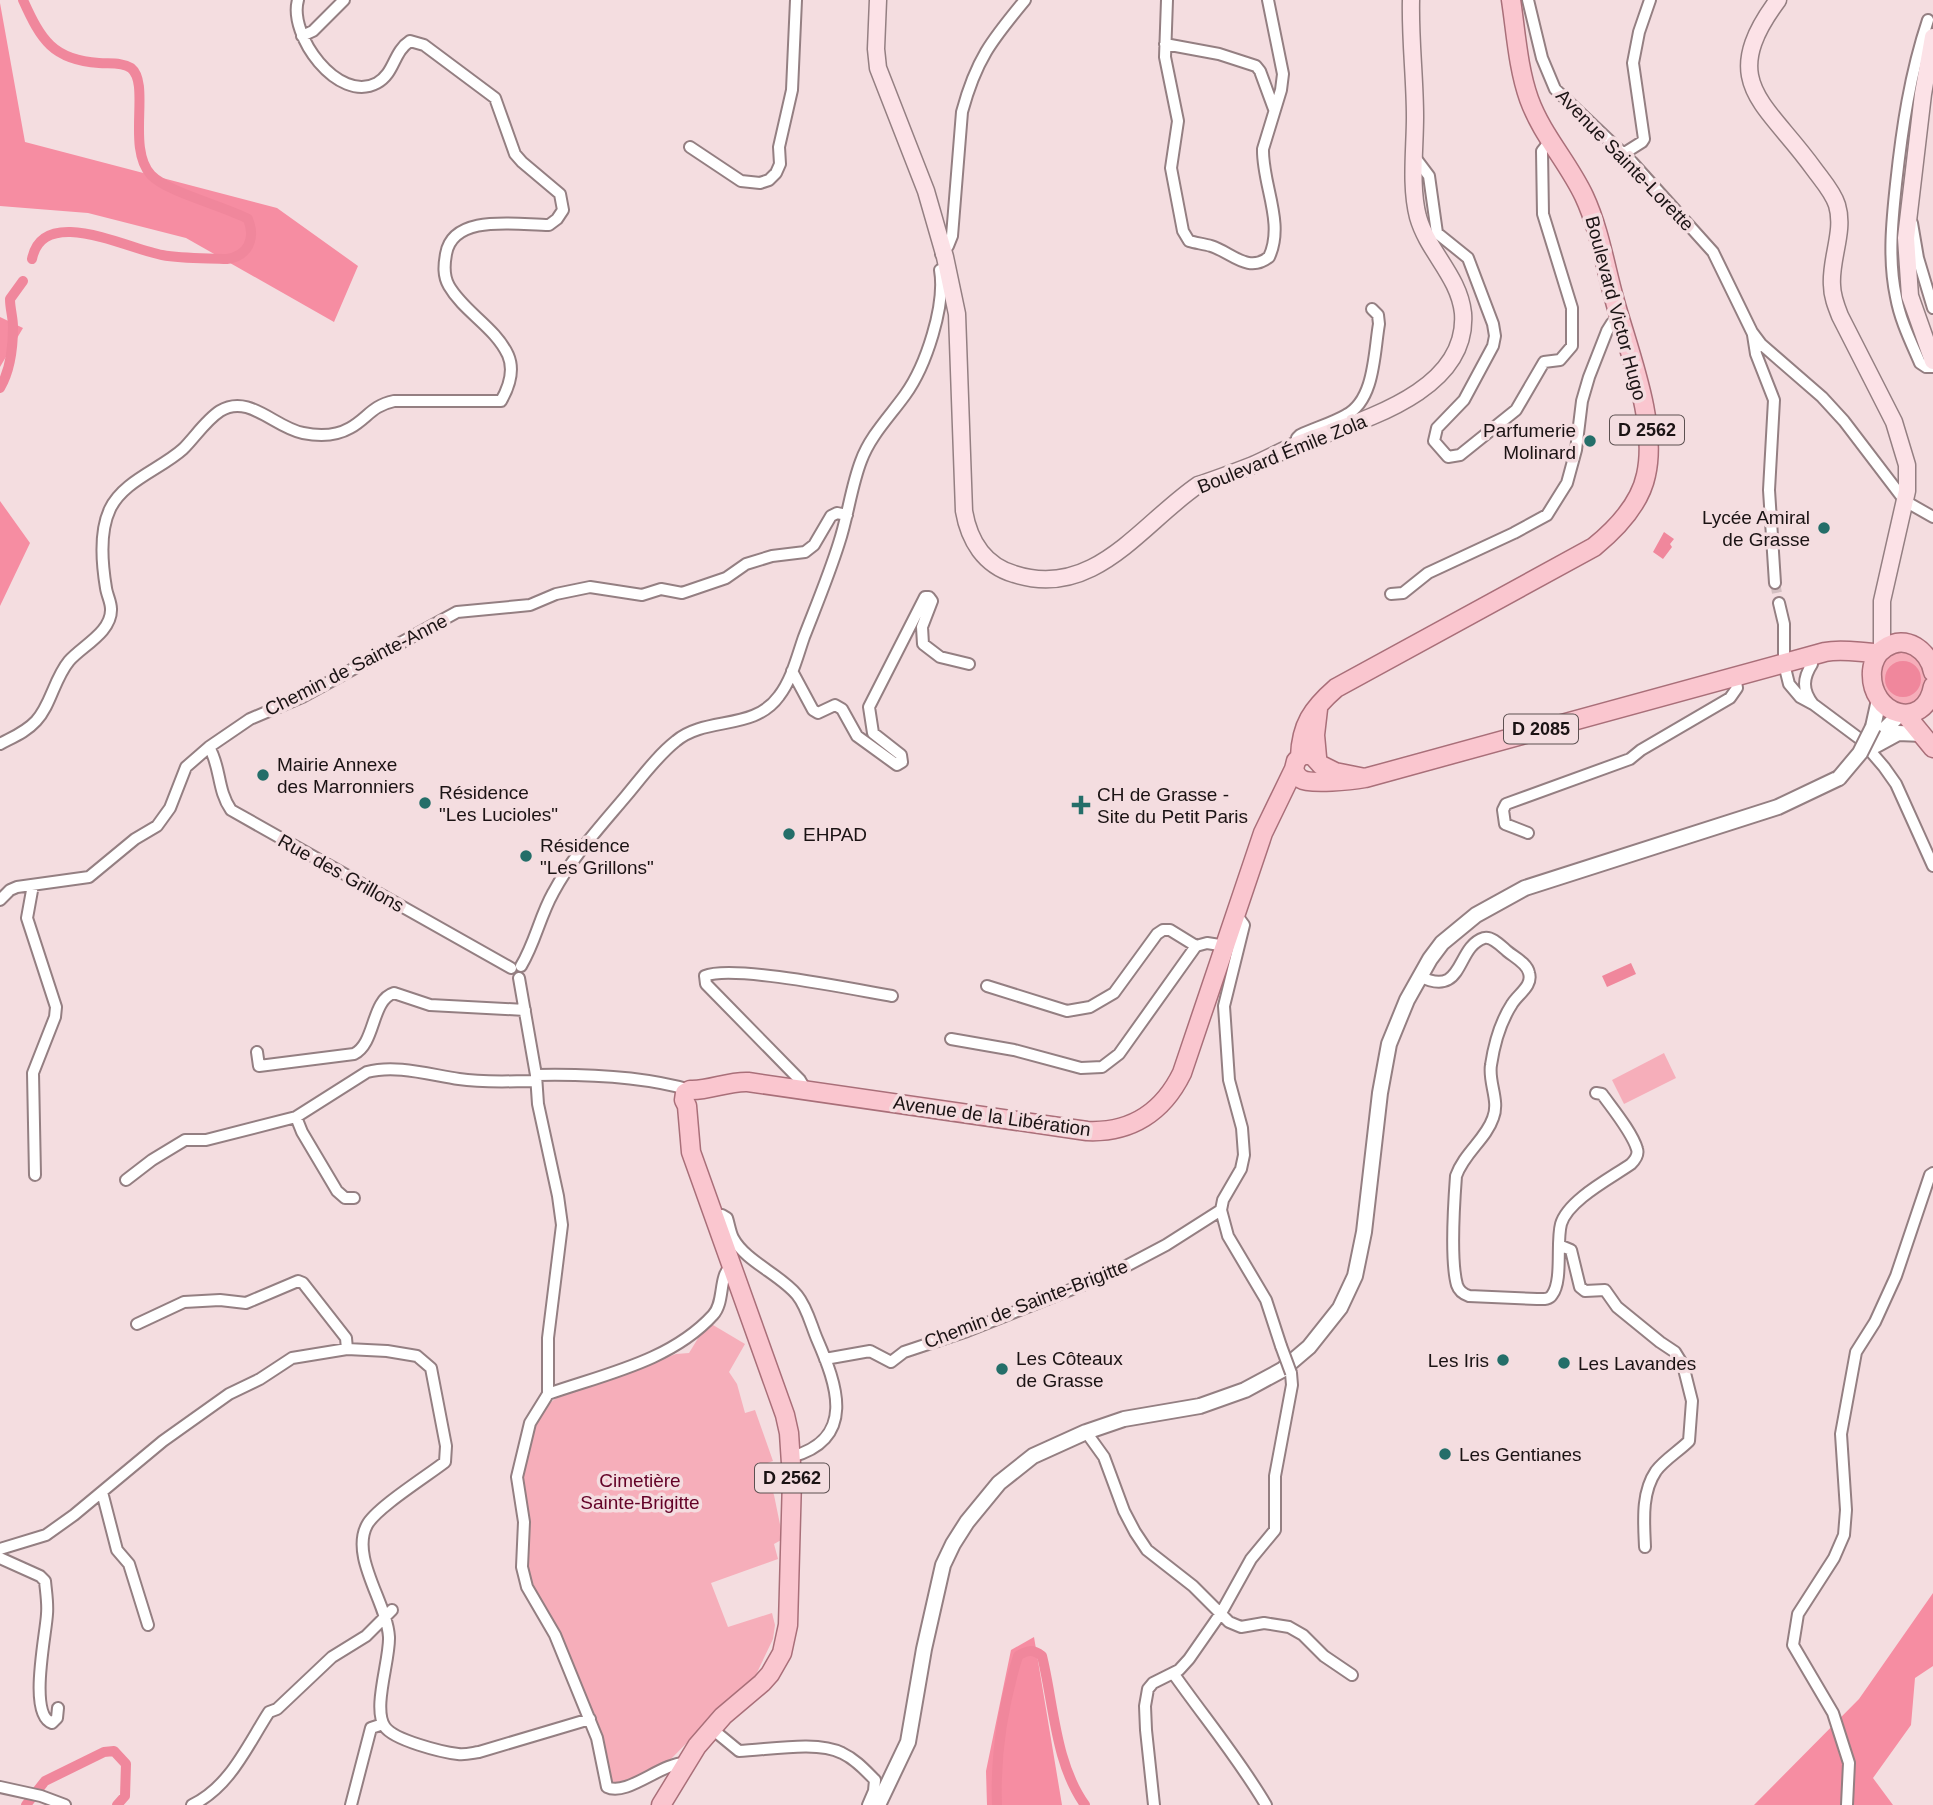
<svg xmlns="http://www.w3.org/2000/svg" width="1933" height="1805" font-family="Arial,sans-serif">
<style>
.green{fill:#f6aeba}
.forest{fill:#f68da2}
.water{fill:#f0879c}
.lines{fill:none;stroke-linecap:round;stroke-linejoin:round}
.canal{stroke:#f0879c;stroke-width:10}
.minor-tunnel{stroke:#d3bfc1;stroke-width:10;stroke-dasharray:10 5;stroke-linecap:butt}
.minor-casing{stroke:#947f82;stroke-width:14}
.tertiary-casing{stroke:#947f82;stroke-width:18}
.secondary-casing{stroke:#947f82;stroke-width:19}
.primary-casing{stroke:#a96f79;stroke-width:21}
.minor{stroke:#fff;stroke-width:10}
.tertiary{stroke:#fff;stroke-width:14}
.secondary{stroke:#fce2e7;stroke-width:16}
.primary{stroke:#fac6cf;stroke-width:18}
.minor-bridge-casing{stroke:#947f82;stroke-width:14;stroke-linecap:butt}
.tertiary-bridge-casing{stroke:#947f82;stroke-width:18;stroke-linecap:butt}
.minor-bridge{stroke:#fff;stroke-width:10}
.tertiary-bridge{stroke:#fff;stroke-width:14}
.poi-dot{fill:#246e69;stroke:#f4dde0;stroke-width:2.5}
.labels{text-anchor:middle;dominant-baseline:central;stroke-width:7;stroke-linejoin:round;paint-order:stroke}
.shield{fill:#f4dde0;stroke:#5c5051;stroke-width:2}
.shield-label{font-size:18px;font-weight:bold;fill:#1b1314}
.street-label{font-size:19px;fill:#1b1314;stroke:#f4dde0}
.poi-label{font-size:19px;fill:#1b1314;stroke:#f4dde0;text-anchor:start}
.park-label{font-size:19px;fill:#630227;stroke:#f4dde0}
</style>
<rect width="100%" height="100%" fill="#f4dde0"/>
<path class="green" d="M1907 651 1920 660 1926 683 1917 701C1882 717 1868 663 1890 653 1895 651 1902 651 1907 651Z
M1664 1053 1676 1078 1624 1104 1612 1080Z
M708 1322 745 1344 729 1372 737 1384 745 1413 755 1410 773 1461 762 1465 774 1495 783 1539 774 1544 778 1559 711 1583 728 1627 772 1613 775 1625 773 1639 753 1681 711 1718 672 1758 647 1773 620 1785 611 1782 532 1587C520 1540 508 1430 555 1399 565 1392 579 1390 590 1385 619 1375 647 1364 676 1354L689 1353Z"/>
<path class="forest" d="M0 3 25 142 277 208 358 266 334 322 186 238 88 213 0 206Z
M0 317 23 328 0 367Z
M0 501 30 543 0 606Z
M1933 1593V1666L1915 1678 1911 1725 1873 1778 1893 1805H1754L1859 1699Z
M1034 1637 1062 1805H987L986 1771 1011 1650Z"/>
<path class="water" d="M1664 532 1674 539 1670 544 1672 547 1663 559 1653 552Z
M1885 679a18 18 0 1 1 36 0a18 18 0 1 1-36 0Z
M1631 963 1636 974 1607 987 1602 976Z"/>
<g class="lines">
<path class="canal" d="M23 0C41 40 53 60 99 63 109 64 122 62 131 68 151 84 126 148 151 175 167 192 224 206 248 219 256 239 248 256 227 259 206 258 183 259 162 255 128 249 43 204 32 259
M0 388C10 371 13 347 13 327 13 317 10 309 10 299L23 281
M26 1805 45 1781 104 1752 114 1751 126 1764 125 1796 117 1805
M997 1805C995 1754 1003 1705 1018 1656 1027 1650 1033 1649 1042 1656 1054 1705 1055 1763 1085 1805"/>
<path class="minor-tunnel" d="M1775 583 1779 603"/>
<g class="minor-casing">
<path id="minor" d="M1167 0 1165 57 1178 121 1171 168 1183 231 1189 241C1196 243 1204 244 1211 246 1231 252 1248 274 1269 257 1285 223 1262 184 1263 149L1281 90 1283 74 1268 0
M1528 0 1542 58 1555 89 1632 162 1713 252 1752 332 1761 344 1822 397 1844 421 1905 501 1933 517
M1928 20C1910 74 1902 128 1896 184 1892 221 1888 260 1896 297 1900 320 1911 342 1920 363L1926 367H1933
M302 36 313 31 344 0
M1165 44 1219 54 1256 66 1260 71 1274 109
M690 147 741 181 760 183 769 180 776 173 780 164 779 147 792 90 796 0
M1623 154 1642 142 1644 139 1633 63 1639 32 1650 0
M1414 156 1429 176 1437 233 1468 258 1493 324 1495 336 1493 346 1464 400 1437 428 1434 441 1448 457 1460 455 1516 410 1544 362 1560 360 1572 346V308L1543 214 1542 151 1550 141
M1912 223 1918 258 1933 308
M941 254 948 246 952 236 962 112C976 60 991 41 1025 0
M1753 335 1756 354 1774 400 1769 490 1775 583
M1299 444 1297 438 1300 435C1315 428 1332 423 1346 415 1375 400 1374 352 1379 324L1378 315 1372 309
M1391 594 1403 593 1428 573 1514 533 1547 515 1567 483 1576 450 1582 401 1589 377 1607 331 1612 323 1620 320
M1779 603 1784 624V664L1789 684 1800 697 1813 704 1860 739 1884 767 1896 784 1933 866
M1812 664C1803 678 1802 690 1813 704
M792 671 813 710 818 713 835 705 842 709 857 736 897 765 902 762 901 755 873 733 869 707 925 597H929L932 601 922 627 923 644 940 657 969 664
M0 744C13 737 26 732 36 721 51 705 54 679 69 661 82 646 112 632 111 609 111 602 107 595 106 588 102 564 99 532 110 509 123 481 161 469 183 449 195 437 206 420 220 411 249 393 275 428 303 433 318 436 336 436 350 428 368 418 371 406 394 401H501C509 387 515 371 508 355 495 327 464 312 449 286 443 276 444 265 446 254 453 213 517 225 549 225L557 219 563 210 560 194 522 162 515 154 495 98 424 45 410 41C393 52 395 73 377 83 338 104 288 35 298 0
M209 747C221 767 217 790 231 810L511 968
M1528 833 1505 824 1503 810 1506 804 1630 759 1641 750 1730 698 1737 688 1735 677
M33 885 27 918 56 1007 55 1017 33 1073 35 1175
M0 900 10 890 17 887 89 877 135 839 157 826 170 808 186 767 209 747 250 719 302 697 457 612 530 605 556 594 590 587 642 595 661 589 682 593 726 578 746 564 772 556 805 552 814 545 831 516 837 513 847 515
M521 966C535 943 540 916 553 893 572 857 600 827 626 796 642 777 657 756 676 741 706 716 754 731 779 696 792 679 797 657 804 637 816 606 829 575 839 543 848 516 851 487 861 461 870 436 890 416 905 395 926 366 946 305 940 270
M1419 976C1465 999 1455 947 1484 938 1492 936 1501 946 1507 951 1514 957 1527 963 1529 973 1533 986 1518 994 1512 1004 1501 1021 1494 1045 1491 1065 1488 1082 1500 1101 1493 1118 1486 1139 1464 1153 1456 1176 1454 1203 1450 1260 1457 1285 1459 1291 1463 1294 1469 1296L1537 1299C1543 1299 1549 1300 1552 1295 1563 1281 1556 1242 1561 1224 1568 1200 1611 1178 1631 1164 1635 1160 1639 1155 1637 1149 1632 1132 1612 1108 1602 1094L1596 1093
M519 978 536 1075 538 1104 558 1196 562 1225 548 1338V1394
M987 986 1067 1011 1090 1007 1114 993 1157 934 1163 930H1170L1196 946
M951 1039 1014 1050 1081 1068 1102 1067 1119 1054 1196 946 1207 943 1226 946
M257 1052 259 1066 354 1054C376 1043 371 1000 394 993L430 1005 525 1010
M536 1075C587 1074 642 1076 690 1090
M806 1090 800 1080 706 984 705 976C732 964 857 990 892 996
M296 1117 302 1132 337 1191 345 1198H354
M126 1180 152 1160 185 1140H206L296 1117 367 1072C396 1064 431 1075 459 1079 484 1083 511 1081 536 1081
M1221 1210 1228 1236 1266 1300 1281 1346
M714 1218 722 1215 727 1218C729 1224 730 1232 733 1238 745 1261 781 1275 797 1295 807 1307 811 1325 817 1339 837 1385 857 1439 791 1457
M1559 1245 1571 1250 1580 1287 1585 1291 1605 1290 1617 1307 1660 1342 1675 1352 1683 1365 1692 1401 1689 1441C1679 1451 1664 1460 1656 1471 1641 1493 1644 1522 1645 1547
M137 1324 184 1302 220 1300 246 1303 298 1281 303 1283 346 1338 347 1349
M825 1359 870 1351 891 1362 904 1352 967 1331 1115 1272 1166 1245 1221 1210 1223 1200 1241 1169 1244 1155 1242 1128 1229 1080 1224 1006 1244 925 1236 914
M548 1394 530 1423 517 1477 524 1522 522 1567 527 1587 555 1635 597 1738 607 1787C627 1797 662 1762 686 1763
M548 1394C605 1374 671 1361 713 1315 725 1302 718 1278 731 1265
M1086 1432 1104 1457 1124 1511 1135 1532 1147 1550 1193 1586 1229 1622 1241 1627 1264 1623 1289 1627 1303 1635 1324 1656 1352 1675
M102 1492 117 1550 129 1564 148 1625
M0 1549 46 1535 74 1515 163 1441 229 1394 260 1379 292 1358 347 1349 387 1351 417 1356 431 1368 446 1446 445 1462C427 1476 376 1508 367 1525 350 1557 387 1603 389 1637 390 1660 372 1709 385 1727 394 1740 441 1752 458 1754 465 1755 472 1753 479 1752L590 1719
M0 1558 40 1576 45 1581C46 1592 48 1603 47 1614 46 1635 28 1715 52 1723L57 1718 58 1708
M1173 1673C1204 1717 1239 1759 1266 1805
M711 1728 739 1751C768 1750 817 1740 842 1753 855 1759 865 1770 875 1780L874 1791 868 1805
M0 1787 41 1796 65 1805
M192 1805C230 1787 247 1746 269 1712L277 1709 332 1657 366 1636 392 1610
M351 1805 371 1728 383 1724
M1154 1805 1146 1730 1145 1706 1148 1689 1153 1683 1179 1670 1189 1659 1221 1613 1251 1559 1275 1530V1476L1292 1385 1291 1373
M1847 1805 1849 1763 1833 1713 1793 1645 1798 1614 1834 1558 1844 1535 1846 1510 1841 1434 1856 1352 1875 1322 1896 1276 1930 1175 1933 1173"/>
</g>
<g class="tertiary-casing">
<path id="tertiary" d="M1873 727 1879 700
M1876 745 1898 733 1923 734
M1876 745 1883 731 1901 713
M878 1805 908 1742 924 1649 943 1565 953 1544 967 1522 999 1483 1033 1456 1086 1432 1124 1419 1200 1406 1245 1390 1282 1370 1309 1347 1340 1308 1355 1276 1364 1232 1380 1093 1389 1044 1407 1000 1430 959 1442 943 1476 915 1525 888 1778 807 1839 778"/>
</g>
<g class="secondary-casing">
<path id="secondary" d="M878 0 876 49 878 68 926 191 945 257 957 314 964 511C969 540 984 565 1014 574 1094 600 1141 524 1198 485 1217 479 1235 472 1253 465 1269 458 1285 449 1301 443 1358 421 1469 393 1463 313 1459 276 1428 252 1418 217 1410 186 1415 149 1415 117 1415 78 1410 39 1411 0
M1778 0C1716 83 1766 102 1814 169 1822 180 1833 192 1837 205 1845 231 1830 259 1832 285 1832 296 1836 306 1840 316L1894 422 1907 465V491L1882 601V650
M1933 37 1923 94 1906 238 1910 296 1933 361"/>
</g>
<g class="primary-casing">
<path id="primary" d="M1933 672C1929 651 1906 633 1885 648 1877 653 1873 661 1872 671 1869 716 1925 732 1933 686
M1905 714 1933 748
M1300 757C1301 725 1312 709 1336 688L1594 547C1616 529 1640 504 1646 475 1658 423 1628 350 1614 298 1605 265 1599 228 1584 196 1568 162 1542 135 1529 99 1518 68 1516 33 1511 0
M1317 757 1315 735 1318 709
M1294 769C1296 774 1296 776 1301 779 1310 785 1353 780 1365 778L1825 652C1843 648 1861 653 1879 653
M661 1805 697 1746 723 1716 762 1683 770 1674 782 1653 788 1625 792 1479 789 1433 785 1415 691 1152 687 1106 684 1100 685 1093 690 1090C709 1091 728 1081 748 1082L1087 1131C1131 1133 1163 1112 1182 1073L1263 833 1294 769 1296 761 1302 755H1312L1321 765 1335 772 1365 778"/>
</g>
<use href="#minor" class="minor"/>
<use href="#tertiary" class="tertiary"/>
<use href="#secondary" class="secondary"/>
<use href="#primary" class="primary"/>
<g class="minor-bridge-casing">
<path id="minor-bridge" d="M1281 1346 1291 1373"/>
</g>
<g class="tertiary-bridge-casing">
<path id="tertiary-bridge" d="M1839 778 1860 753 1873 727"/>
</g>
<use href="#minor-bridge" class="minor-bridge"/>
<use href="#tertiary-bridge" class="tertiary-bridge"/>
</g>
<g class="poi-dot">
<circle cx="1590" cy="441" r="7"/>
<circle cx="1824" cy="528" r="7"/>
<circle cx="263" cy="775" r="7"/>
<circle cx="425" cy="803" r="7"/>
<path d="M1077.5 794.5h7v7h7v7h-7v7h-7v-7h-7v-7h7z"/>
<circle cx="789" cy="834" r="7"/>
<circle cx="526" cy="856" r="7"/>
<circle cx="1503" cy="1360" r="7"/>
<circle cx="1564" cy="1363" r="7"/>
<circle cx="1002" cy="1369" r="7"/>
<circle cx="1445" cy="1454" r="7"/>
</g>
<g class="labels">
<g class="shield">
<rect x="1610" y="415.5" width="74" height="29" rx="5"/>
<rect x="1504" y="714.5" width="74" height="29" rx="5"/>
<rect x="755" y="1463.5" width="74" height="29" rx="5"/>
</g>
<g class="shield-label">
<text x="1647" y="430">D 2562</text>
<text x="1541" y="729">D 2085</text>
<text x="792" y="1478">D 2562</text>
</g>
<g class="street-label">
<text transform="translate(1625 160) rotate(46)">Avenue Sainte-Lorette</text>
<text transform="translate(1616 308) rotate(75)">Boulevard Victor Hugo</text>
<text transform="translate(1282 454) rotate(-22)">Boulevard Émile Zola</text>
<text transform="translate(356 665) rotate(-27)">Chemin de Sainte-Anne</text>
<text transform="translate(341 873) rotate(29)">Rue des Grillons</text>
<text transform="translate(992 1116) rotate(8)">Avenue de la Libération</text>
<text transform="translate(1026 1304) rotate(-21)">Chemin de Sainte-Brigitte</text>
</g>
<g class="poi-label">
<text x="1576" y="430" text-anchor="end">Parfumerie<tspan x="1576" dy="22">Molinard</tspan></text>
<text x="1810" y="517" text-anchor="end">Lycée Amiral<tspan x="1810" dy="22">de Grasse</tspan></text>
<text x="277" y="764">Mairie Annexe<tspan x="277" dy="22">des Marronniers</tspan></text>
<text x="439" y="792">Résidence<tspan x="439" dy="22">"Les Lucioles"</tspan></text>
<text x="1097" y="794">CH de Grasse -<tspan x="1097" dy="22">Site du Petit Paris</tspan></text>
<text x="803" y="834">EHPAD</text>
<text x="540" y="845">Résidence<tspan x="540" dy="22">"Les Grillons"</tspan></text>
<text x="1016" y="1358">Les Côteaux<tspan x="1016" dy="22">de Grasse</tspan></text>
<text x="1489" y="1360" text-anchor="end">Les Iris</text>
<text x="1578" y="1363">Les Lavandes</text>
<text x="1459" y="1454">Les Gentianes</text>
</g>
<g class="park-label">
<text x="640" y="1480">Cimetière<tspan x="640" dy="22">Sainte-Brigitte</tspan></text>
</g>
</g>
</svg>
